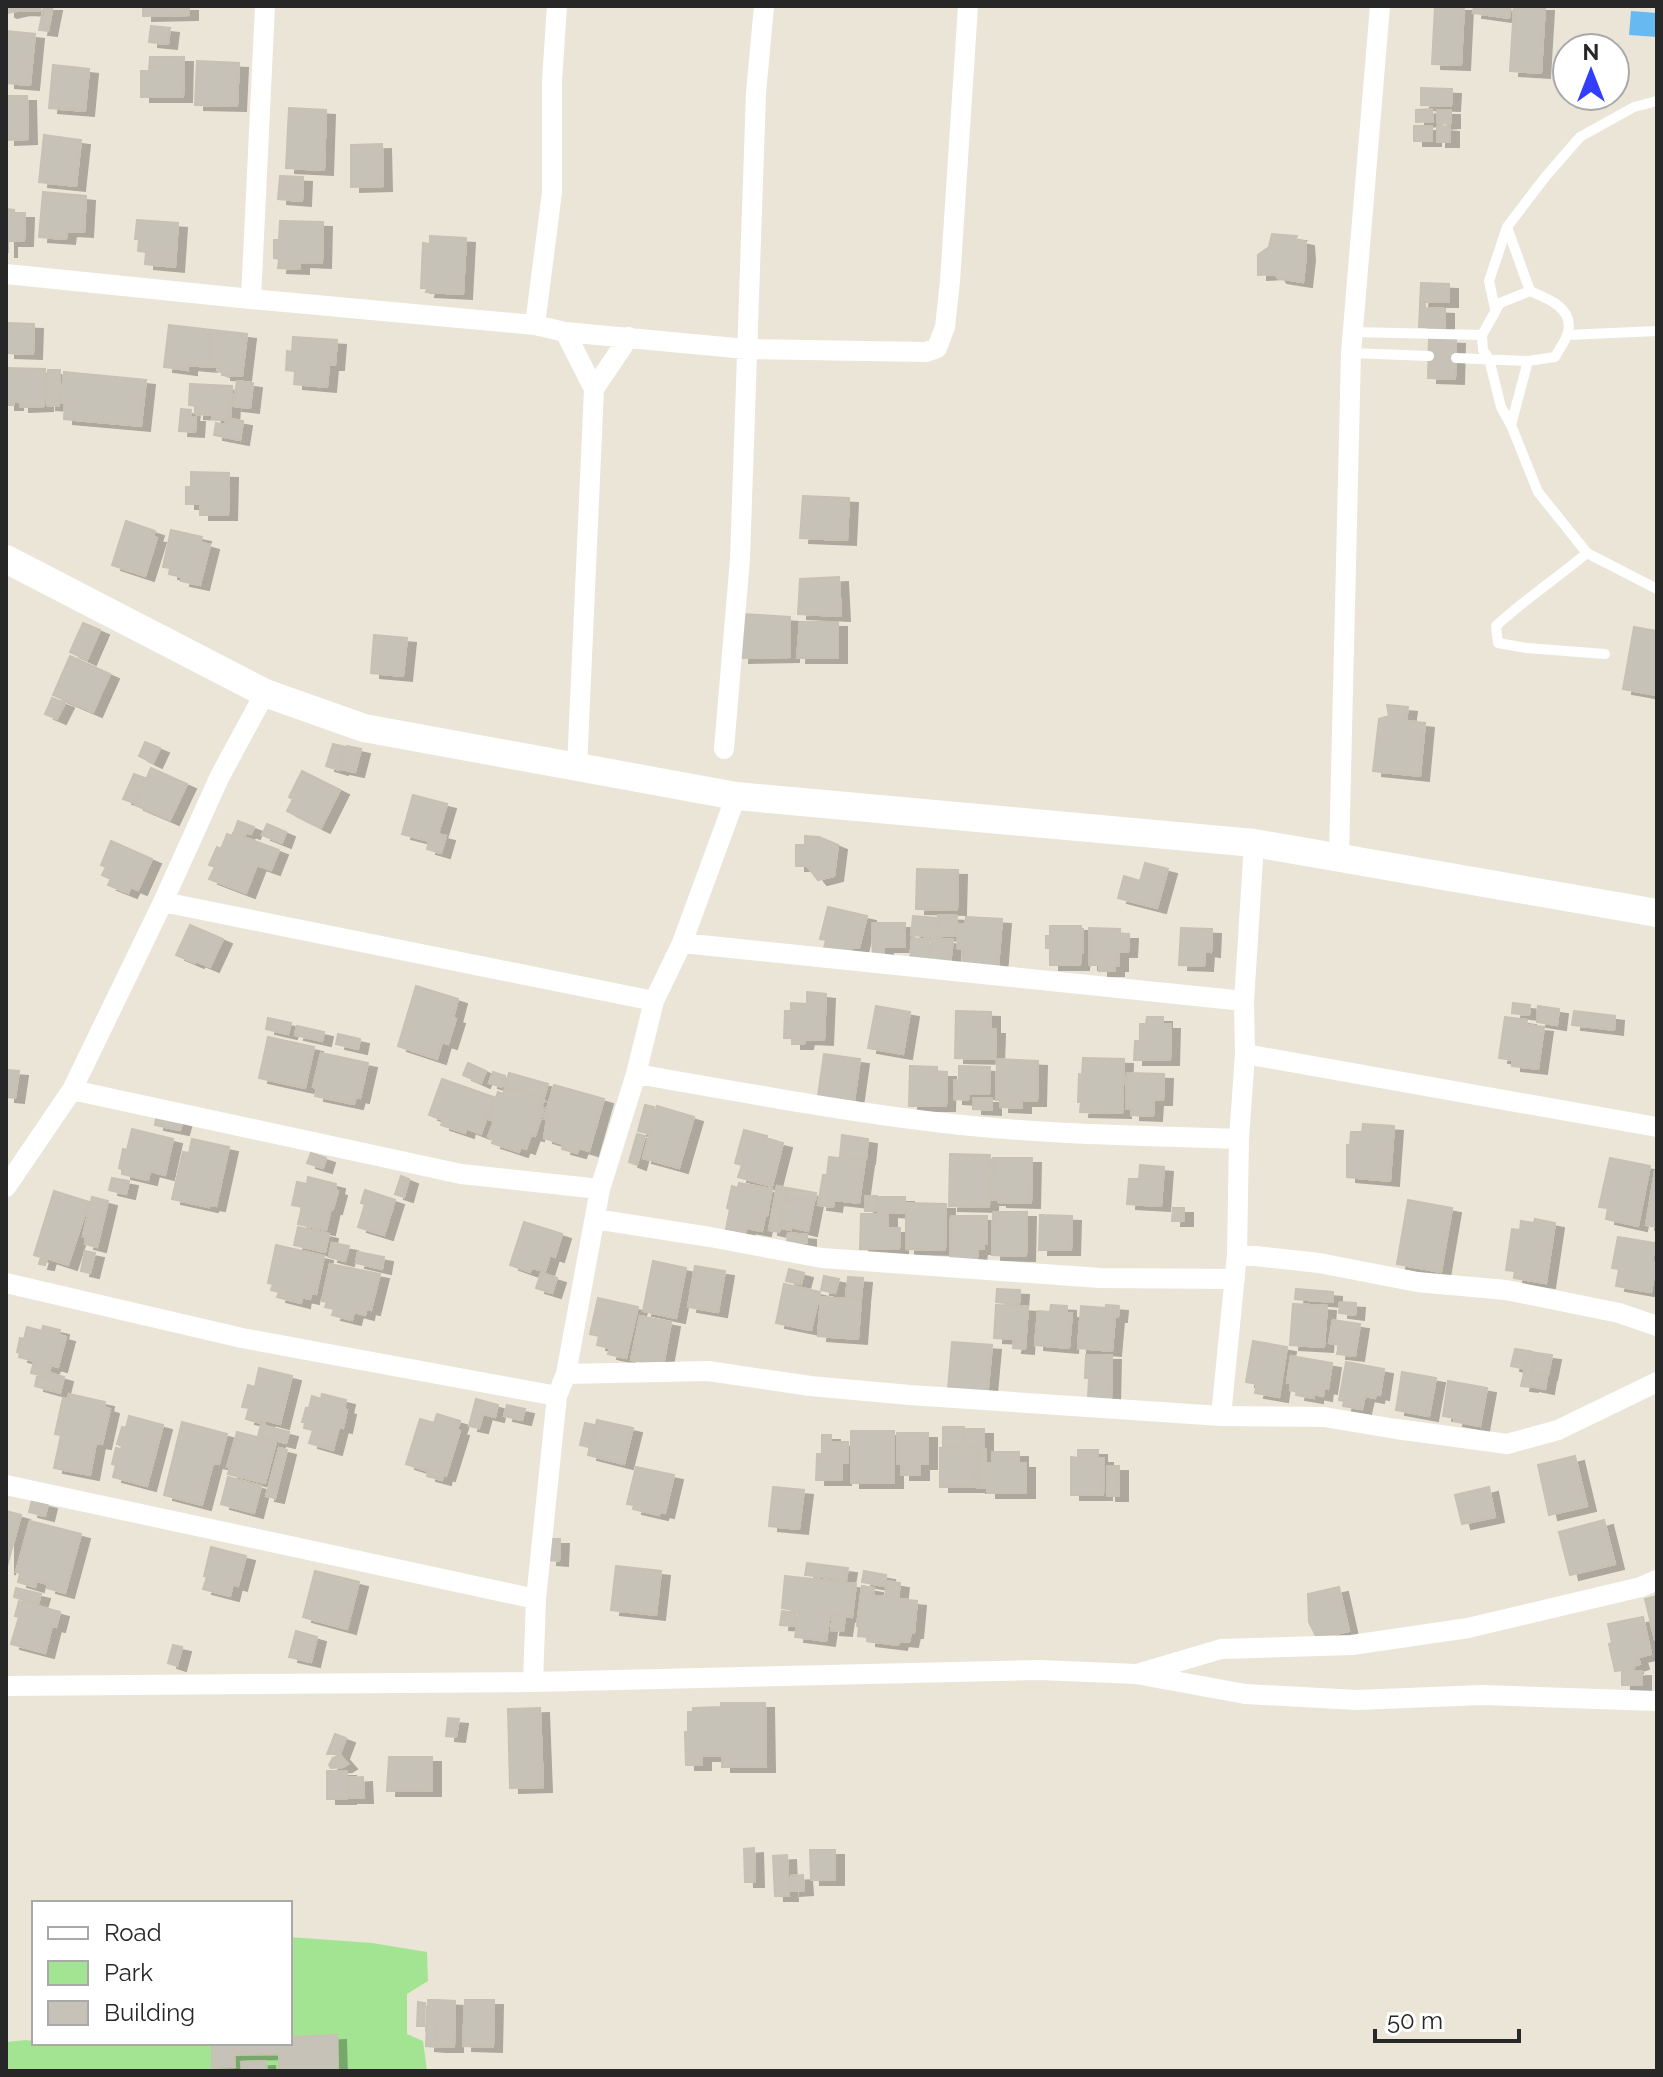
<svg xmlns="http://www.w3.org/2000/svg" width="1663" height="2077" font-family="Raleway,sans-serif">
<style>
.green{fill:#a3e492}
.water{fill:#67baf1}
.building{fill:#c6c2b8;stroke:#c6c1b2;stroke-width:2;filter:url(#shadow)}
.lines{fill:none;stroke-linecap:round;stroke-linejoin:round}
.lane{stroke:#fff;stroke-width:10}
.street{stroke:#fff;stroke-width:20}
.secondary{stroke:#fff;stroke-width:28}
</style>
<defs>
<filter id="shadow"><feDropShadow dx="9" dy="5" stdDeviation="0" flood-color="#0004"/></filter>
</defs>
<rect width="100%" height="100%" fill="#ebe5d8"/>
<path class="green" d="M290 1937 372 1943 427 1952 428 1981 407 1994V2034L423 2041 427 2071H6V2042L26 2040 34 2041V2043L70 2046V2043H290Z"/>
<path class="water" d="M1631 11 1657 13V37L1629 35Z"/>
<path class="building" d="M6 6H41L40 11 21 10 8 13 6 12Z
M44 6H53L48 31 39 30Z
M143 6H189V15L143 16Z
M1435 6H1464L1461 65 1432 64Z
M1474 6H1511L1509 18 1473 13Z
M1514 6H1545L1541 73 1510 71Z
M151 26 170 28 168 44 149 42Z
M6 31 35 34 30 85 6 83Z
M150 57H184L183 97H141V71H149Z
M197 61 239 63 237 106 195 105Z
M53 65 89 69 85 111 49 108Z
M1421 88 1452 89 1451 106 1421 105Z
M6 96H27L28 139 6 140Z
M289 108 326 110 324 170 286 168Z
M1432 109 1433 121 1416 122V110Z
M1437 110H1451V123L1438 124Z
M1414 126H1432V141H1414Z
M1437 126 1450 127V142H1437Z
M44 135 81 140 76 186 39 182Z
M382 144 383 186 351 187V145Z
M280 176 303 177 302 201 278 199Z
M43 192 86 196 84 232 67 231 66 239 39 237Z
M6 209 14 210V213H25L24 241H8V252H6Z
M137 220 178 223 175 267 145 264 146 252 138 251 139 239H135Z
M280 221 323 222 322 263 300 262V269L278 268 279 259 274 258V240H279Z
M1272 234 1297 236 1295 239 1305 241 1306 256 1303 282 1278 278 1275 274 1258 275V255L1269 247Z
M430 236 466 238 463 294 426 292 427 288H421L423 243 430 244Z
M1421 283 1449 284V302H1425V308L1445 309V328L1419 327Z
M6 323 34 324 33 354 6 353Z
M169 325 211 330 208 367 188 365V370L164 367Z
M212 330 247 334 242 376 222 375V372L217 371 218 367 209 366Z
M293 337 337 340 335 365H329L327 387 294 384 295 371 286 370 287 351 292 352Z
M1429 338 1456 339 1455 379 1428 378Z
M6 368 45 369 44 406 20 407V402H14V405H6Z
M48 370H60L59 406 47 405Z
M64 372 146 380 141 426 64 419 65 403H61Z
M237 381 253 383 250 408 233 406Z
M190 384 232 386 230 420 212 419 213 415 195 414V406L189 405Z
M181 409 191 410 190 417H196L195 432 179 431Z
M231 419 243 421 240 440 214 435 216 423 225 425 226 421 231 422Z
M191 472 229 473 228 515H200V504H186V487H191Z
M803 496 849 498 847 540 800 538Z
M126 521 155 531 153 537 157 538 145 576 112 565Z
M171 530 202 537 200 542 210 545 200 585 181 581 182 577 169 574 170 568 163 567Z
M839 577 841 616 798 614 800 579Z
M742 614 790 617V657L740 658Z
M800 622H838V658H797Z
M83 623 100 630 87 660 70 652Z
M1634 627 1657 631V695L1623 689Z
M374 635 407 638 403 676 371 673Z
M70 656 110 674 93 712 53 695Z
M52 698 65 703 57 719 45 714Z
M1387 705 1408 707 1406 721 1425 723 1420 776 1373 771 1379 719 1389 716Z
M145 742 160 748 153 763 139 756Z
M333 744 346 747 339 770 326 766Z
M347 746 361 749 355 772 341 769Z
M151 768 187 784 170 820 135 805Z
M302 771 340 790 321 828 287 811 293 799 289 797Z
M134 774 145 778 134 803 123 799Z
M413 795 447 804 438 834 446 836 441 853 427 849 429 841 402 834Z
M238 821 254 827 251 834 246 832 245 836 234 832Z
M267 824 286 832 282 843 262 835Z
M233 833 279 850 271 870 257 865 246 893 209 879 215 867 209 865 217 847 221 849 227 834 232 836Z
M805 836 819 837 838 845 834 876 818 880 807 866H796V845H805Z
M111 841 152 859 138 890 131 887 128 893 108 885 111 879 102 875 106 867 101 865Z
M1145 863 1168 869 1157 908 1118 898 1124 876 1140 881Z
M917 869 958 870 957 910 916 909Z
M828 907 867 916 859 948 852 947 850 954 824 948 826 940 820 939Z
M938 915 957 916 956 936 937 935Z
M913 916 936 918 935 937 911 935Z
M966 917 1002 919 998 968 962 965 963 949 957 948 959 924 965 925Z
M872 923H905V947H884V965H873Z
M190 925 223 939 210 967 196 961 195 963 176 955Z
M1050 926H1081V929H1083V953H1081L1080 965H1050V948H1046V936H1050Z
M1089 928 1120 929V934H1129L1128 952H1119V966H1115V971H1099V965H1089Z
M1181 928 1212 929 1211 952 1205 951 1204 966 1179 965Z
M912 938 929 940 927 962 910 960Z
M932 938 953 940 950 964 929 962Z
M416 986 458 999 453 1018 456 1019 448 1044 442 1042 437 1059 398 1046Z
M807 992 826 994 824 1040 805 1039 804 1044H792V1038H784L785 1011H791V1003L807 1004Z
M1513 1003 1530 1005 1529 1015 1512 1013Z
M876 1006 910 1012 903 1054 868 1048Z
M1538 1006 1559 1009 1557 1025 1537 1022Z
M956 1011 991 1012V1029H996L995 1059 955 1058Z
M1574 1011 1615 1016 1614 1030 1572 1025Z
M1147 1017H1163V1024H1171L1170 1060H1134L1135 1041H1140V1024H1146Z
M1505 1017 1527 1020 1526 1025 1544 1027 1538 1069 1512 1066V1060L1499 1058Z
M268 1018 291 1023 288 1034 266 1029Z
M297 1026 324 1032 322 1041 295 1035Z
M338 1034 360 1039 358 1049 336 1044Z
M268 1037 314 1047 305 1088 259 1078Z
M321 1053 368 1063 360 1098 356 1097 354 1104 315 1096 317 1088 313 1087Z
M824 1054 860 1059 854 1101 818 1096Z
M1083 1058 1124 1059 1122 1113 1080 1112 1081 1102H1078L1079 1074 1082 1075Z
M997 1059 1038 1061 1037 1101H1022V1108L1000 1107V1100H996Z
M468 1063 486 1071 481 1083 463 1075Z
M910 1066 937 1067V1072H947L946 1106H909Z
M959 1066 990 1067 989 1094H969L968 1100 954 1099V1080H959Z
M6 1070 19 1071 15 1098 6 1097Z
M493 1072 505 1076 502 1087 489 1083Z
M509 1073 548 1084 544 1097 505 1086Z
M1127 1073 1164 1074 1163 1100H1154L1153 1116 1131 1115V1109H1126Z
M442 1079 494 1097 481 1134 466 1128 465 1133 441 1125 443 1120 429 1115Z
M554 1085 604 1099 589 1151 579 1148 577 1153 562 1149 563 1144 544 1138 547 1119H544Z
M506 1087 544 1100 541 1107 544 1108 535 1136 531 1135 526 1149 521 1147 519 1152 492 1143 493 1139 488 1137 494 1121 488 1119 498 1092 503 1094Z
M973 1098H992V1110L973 1109Z
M645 1105 654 1107 647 1133 638 1131Z
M657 1106 694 1117 679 1168 643 1158Z
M157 1113 183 1119 180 1130 155 1125Z
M1363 1124 1394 1126 1390 1181 1347 1177V1145H1350L1351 1132H1362Z
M132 1129 173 1139 165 1175 150 1171 148 1180 122 1174V1169L119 1168 123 1149 127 1150Z
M744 1130 767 1136 766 1139 783 1143 772 1186 738 1177 742 1165 735 1163Z
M637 1134 645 1136 637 1165 629 1162Z
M842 1135 868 1139 866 1159 840 1156Z
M192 1139 229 1147 216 1206 210 1205 209 1207 172 1199 183 1152 189 1153Z
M311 1153 326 1158 323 1168 307 1163Z
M950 1154 990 1155 989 1207 949 1206Z
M829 1157 865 1161 859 1203 834 1200 833 1207 818 1205 823 1175H827Z
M993 1158H1032L1031 1203 998 1202V1200H991Z
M1610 1158 1650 1166 1638 1226 1606 1219 1608 1208 1599 1207Z
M1140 1165 1164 1167 1161 1206 1127 1204 1129 1179H1139Z
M1655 1171H1657V1227L1646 1225Z
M401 1176 409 1179 404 1197 395 1194Z
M308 1177 336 1184 335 1190 338 1191 333 1209 331 1208 326 1230 298 1224 302 1207 292 1205 297 1182 307 1184Z
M112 1178 129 1181 126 1194 109 1190Z
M739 1183 772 1189 767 1216H765L762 1231 746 1228 745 1233 726 1229 730 1209 727 1208 732 1186 738 1188Z
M777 1186 787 1188 779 1232 769 1230Z
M788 1188 816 1193 815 1200 793 1196 792 1201 786 1200Z
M365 1190 395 1200 384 1235 358 1227 365 1204 361 1203Z
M54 1191 89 1202 68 1265 47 1258 45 1265 39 1264 41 1257 34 1255Z
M865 1196H877V1211H865Z
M92 1197 108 1201 97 1247 85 1244 86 1237 83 1236Z
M793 1197 814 1201 808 1231 791 1227V1230L781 1228 786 1201 792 1202Z
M879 1197H905V1213L888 1212V1228H900L899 1249H860L861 1214H878Z
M1408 1200 1452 1208 1441 1272 1397 1264Z
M906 1203 946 1204 945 1250 906 1249Z
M1173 1208H1184V1221H1172Z
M993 1212H1027L1026 1256 992 1255Z
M1040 1215 1072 1216 1071 1250H1039Z
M951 1216H987V1244H984V1249H978L977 1258 950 1259Z
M1535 1219 1555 1223 1546 1283 1514 1278 1515 1271 1506 1270 1512 1229 1520 1230 1521 1221 1534 1223Z
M524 1222 562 1234 555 1257 550 1255 545 1271 531 1268 530 1272 510 1265Z
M298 1227 329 1234 325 1252 294 1245Z
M788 1233 807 1235V1243L787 1241Z
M1618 1237 1655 1243 1652 1262 1656 1263 1651 1292 1616 1286 1619 1269 1612 1268Z
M332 1243 349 1246 345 1261 329 1257Z
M276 1245 324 1256 316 1294 311 1293 310 1299 302 1297 301 1303 277 1297 279 1292 271 1290 273 1284 268 1283Z
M85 1251 95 1253 90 1273 81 1271Z
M358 1252 384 1257 382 1269 356 1263Z
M653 1261 686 1268 676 1318 643 1311Z
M330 1264 380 1274 371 1310 366 1309 365 1315 354 1312 352 1320 332 1315 334 1309 325 1307 327 1302 322 1301Z
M695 1266 725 1271 718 1312 688 1307Z
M789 1269 804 1273 801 1284 786 1281Z
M541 1273 557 1278 552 1293 536 1288Z
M824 1276 839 1279 835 1293 821 1290Z
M848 1277 863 1278 861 1298 846 1297Z
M784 1284 820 1292 811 1330 776 1323Z
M997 1289 1020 1290 1019 1304 996 1302Z
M1296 1289 1333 1292V1302L1295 1299Z
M821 1297 861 1300 858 1339 818 1336Z
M598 1298 638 1307 626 1358 608 1354 610 1348 597 1345 599 1336 590 1334Z
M1340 1302 1356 1303 1355 1315 1339 1313Z
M1293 1304 1327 1306 1324 1347 1290 1345Z
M996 1305 1028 1307 1025 1349 1013 1348 1014 1339 994 1338Z
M1051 1305 1067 1306V1313H1072L1069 1348 1035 1345 1038 1311 1050 1312Z
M1106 1305 1119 1306 1118 1317H1115L1112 1351 1078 1348 1081 1306 1106 1308Z
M640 1316 671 1322 663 1366 631 1360Z
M1333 1320 1360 1324 1355 1356 1337 1354 1339 1345 1329 1343Z
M43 1326 60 1330 59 1335 66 1337 58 1367 51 1365 48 1377 31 1373 34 1361 19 1357 20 1353 17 1352 20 1338 24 1339 27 1327 42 1331Z
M1253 1341 1287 1347 1279 1397 1255 1393 1257 1384 1246 1382Z
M952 1342 992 1345 987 1399 948 1389Z
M1515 1349 1529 1351 1526 1369 1511 1366Z
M1529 1351 1536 1353 1529 1387 1521 1386Z
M1537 1353 1552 1355 1548 1375 1533 1372Z
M1086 1355H1112L1111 1400 1088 1399 1089 1378H1085Z
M1291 1356 1332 1363 1328 1389 1324 1388 1323 1396 1314 1394V1398L1296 1395 1297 1392 1290 1390 1291 1383H1287Z
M1346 1362 1384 1369 1380 1395 1376 1394 1375 1398 1365 1396 1362 1409 1343 1406 1344 1401 1339 1400Z
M259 1368 292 1376 280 1424 265 1420V1424L246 1419 249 1408 242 1407 248 1385 255 1387Z
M1402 1372 1436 1378 1429 1416 1396 1410Z
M50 1373 64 1377 60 1393 35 1386 37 1376 48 1379Z
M1532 1373 1547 1376 1545 1389 1530 1386Z
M1448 1381 1487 1388 1480 1426 1454 1421 1455 1418 1443 1416Z
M69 1394 105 1402 104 1407 110 1409 102 1444 96 1443 90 1475 54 1468 61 1435 55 1434 63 1398 68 1399Z
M322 1394 346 1400 344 1409 347 1410 343 1428 339 1427 333 1450 309 1443 313 1430 304 1428 305 1422H302L306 1408H309L312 1396 321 1399Z
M476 1399 498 1405 495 1417 483 1414 479 1428 469 1426Z
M507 1405 525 1409 522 1420 504 1416Z
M437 1414 460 1421 457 1430 460 1431 446 1476 443 1475 442 1480 427 1476 428 1471 406 1464 420 1419 434 1423Z
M129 1416 163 1425 147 1486 113 1477 116 1465 112 1464 116 1448 121 1449 122 1446 117 1444 122 1427 126 1428Z
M597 1420 633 1428 624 1464 588 1455Z
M182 1422 227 1434 219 1464 213 1463 202 1505 164 1495Z
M585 1423 594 1425 589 1447 580 1445Z
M261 1425 289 1432 286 1443 258 1436Z
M943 1427H964V1446H943Z
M966 1429H984V1447H966Z
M851 1431H894V1483H851Z
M237 1432 276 1442 265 1483 228 1474 230 1467H227Z
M897 1433H928V1464H920V1475H901V1464H897Z
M822 1435H831V1442H848V1463H842V1480H816L817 1454H822Z
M279 1448 287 1450 275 1498 266 1496Z
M940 1448H976L975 1487H940Z
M978 1449H986V1488H977Z
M1078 1450H1098V1458H1104L1103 1495H1071V1457L1078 1458Z
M992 1452H1019V1463H1026V1493H987V1463H992Z
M1575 1456 1587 1506 1549 1515 1538 1465Z
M1107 1466H1119V1496H1107Z
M636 1467 674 1475 665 1513 660 1512 659 1515 633 1509 634 1505 627 1504Z
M228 1477 261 1486 254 1513 221 1504Z
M773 1487 804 1490 799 1529 769 1526Z
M1489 1487 1495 1517 1462 1524 1455 1495Z
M32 1500 48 1504 45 1516 29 1512Z
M6 1511 21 1515 6 1570Z
M1604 1520 1615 1564 1570 1575 1559 1532Z
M30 1521 81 1534 65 1593 47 1588 48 1584 36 1581 35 1587 18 1582 20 1573 16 1572Z
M550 1539H560L559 1561 548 1560Z
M211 1547 246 1556 238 1586 233 1584 230 1596 203 1589 207 1577 204 1576Z
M807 1563 848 1568 846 1580 805 1575Z
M616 1566 661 1571 656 1615 611 1610Z
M315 1571 359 1582 347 1629 303 1617Z
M864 1571 886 1575 884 1586 862 1582Z
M785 1576 856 1584 852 1617 830 1614 826 1641 795 1637 799 1611 782 1608Z
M887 1581 900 1583 898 1599 917 1601 914 1633H911L909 1642 899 1641 898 1645 867 1641V1637L858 1636 859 1627 857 1626 862 1586 874 1588 873 1596 885 1597Z
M1339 1587 1349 1631 1317 1638 1309 1622 1308 1594Z
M16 1588 41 1594 38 1604 14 1597Z
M1657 1596V1640H1655L1645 1599Z
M19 1601 60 1612 56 1627 52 1626 45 1653 11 1644 19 1617 15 1616Z
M782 1611 796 1613 794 1626 780 1625Z
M833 1616 845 1618 843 1631 831 1630Z
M1643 1617 1651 1654 1638 1657 1640 1664 1633 1666 1634 1668 1615 1671 1609 1644 1612 1643 1608 1624Z
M296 1631 317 1637 311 1662 289 1657Z
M173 1645 182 1647 177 1666 168 1663Z
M1642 1671V1685H1622V1672Z
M721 1703H765L766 1767H722V1756H702V1765H686L685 1732H688V1712H693V1708L721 1707Z
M540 1708 543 1787 510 1788 508 1709Z
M448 1718 459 1719 456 1737 446 1736Z
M335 1734 346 1738 340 1754H327Z
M340 1755 348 1764 343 1767 331 1768 329 1765 333 1758Z
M389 1757H432V1791H387Z
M327 1771H347V1799H327Z
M363 1777 364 1798H349L348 1778Z
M754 1848 755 1882H745L744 1849Z
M810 1850H835V1880H811Z
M787 1855 789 1896H775L773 1856Z
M803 1875 804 1890 791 1891V1876Z
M428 2000H438L436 2047 426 2046Z
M438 2000 455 2001 454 2047H437Z
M465 2000H494L493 2047 463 2046Z
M418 2002 425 2003 424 2026H417Z
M337 2035 338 2071H279V2043H290V2037Z
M212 2043H234L235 2067 212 2068Z
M235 2043H277L278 2054 236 2055Z
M266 2061 267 2071H242L241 2062Z"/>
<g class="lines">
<path class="lane" d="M1507 227 1530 291
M1496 307 1495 309 1489 281 1507 227 1546 176 1580 137 1634 107 1657 101
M1354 332 1482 335
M1567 335 1657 331
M1351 353 1429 356
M1456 358 1528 361 1555 357C1559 349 1566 341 1568 332 1574 308 1547 298 1530 291L1500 303 1482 335 1483 350 1489 359 1501 407 1511 425 1538 492 1587 553 1657 589
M1511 425 1528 361
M1587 553C1557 578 1524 600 1496 626L1498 643 1527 648 1605 654"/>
<path class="street" d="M6 274 251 299 535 325 565 332 746 349 926 352 937 348 945 327 950 281 968 6
M251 299 265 6
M535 325 552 192V81L557 6
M565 332 594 389 577 768
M594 389 629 337
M724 749 740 559 756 93 764 6
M1339 857 1351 353 1380 6
M163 902 654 1001
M682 943 1244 1001
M1245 1054 1657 1127
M636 1074C748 1093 859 1115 972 1126 1061 1135 1150 1136 1239 1139
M72 1090 461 1174 600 1189
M6 1187 72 1090 163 902 220 776 265 693
M595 1219 710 1237 822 1258 1100 1278 1235 1279
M1237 1254 1319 1263 1417 1282 1506 1290 1619 1313 1657 1326
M6 1283 242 1338 557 1396
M566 1374 708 1371 810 1386 910 1395 1221 1416 1324 1417 1396 1429 1507 1444 1558 1430 1657 1382
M1221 1416 1237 1254 1239 1139 1245 1054 1244 1001 1254 843
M6 1485 536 1599
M1140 1673 1221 1649 1352 1645 1468 1628 1641 1587 1657 1580
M533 1682 536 1599 557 1396 566 1374 600 1189 636 1074 654 1001 682 943 736 796
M6 1686 533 1682 1040 1670 1136 1674 1245 1694 1357 1700 1483 1695 1657 1701"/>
<path class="secondary" d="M6 559 265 693 364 728 736 796 1254 843 1657 913"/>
</g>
<rect width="1663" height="2077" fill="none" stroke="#272727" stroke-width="16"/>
<rect x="32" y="1901" width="260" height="144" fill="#ffffff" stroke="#a9a9a9" stroke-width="2"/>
<rect x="48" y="1927" width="40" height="12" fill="#ffffff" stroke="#a9a9a9" stroke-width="2"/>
<text x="104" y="1941" font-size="24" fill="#272727">Road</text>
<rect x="48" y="1961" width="40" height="24" fill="#a3e492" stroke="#a9a9a9" stroke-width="2"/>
<text x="104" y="1981" font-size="24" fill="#272727">Park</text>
<rect x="48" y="2001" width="40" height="24" fill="#c6c2b8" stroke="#a9a9a9" stroke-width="2"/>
<text x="104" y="2021" font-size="24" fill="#272727">Building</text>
<g transform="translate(1591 72)"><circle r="38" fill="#ffffff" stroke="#a9a9a9" stroke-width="2"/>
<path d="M0-6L14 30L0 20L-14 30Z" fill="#323dfe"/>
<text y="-12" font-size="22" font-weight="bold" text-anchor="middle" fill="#272727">N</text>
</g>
<path d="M1375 2029v12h144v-12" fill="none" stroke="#272727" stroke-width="4"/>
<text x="1387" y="2029" font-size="24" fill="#272727" stroke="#ffffff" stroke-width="6" paint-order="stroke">50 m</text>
</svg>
